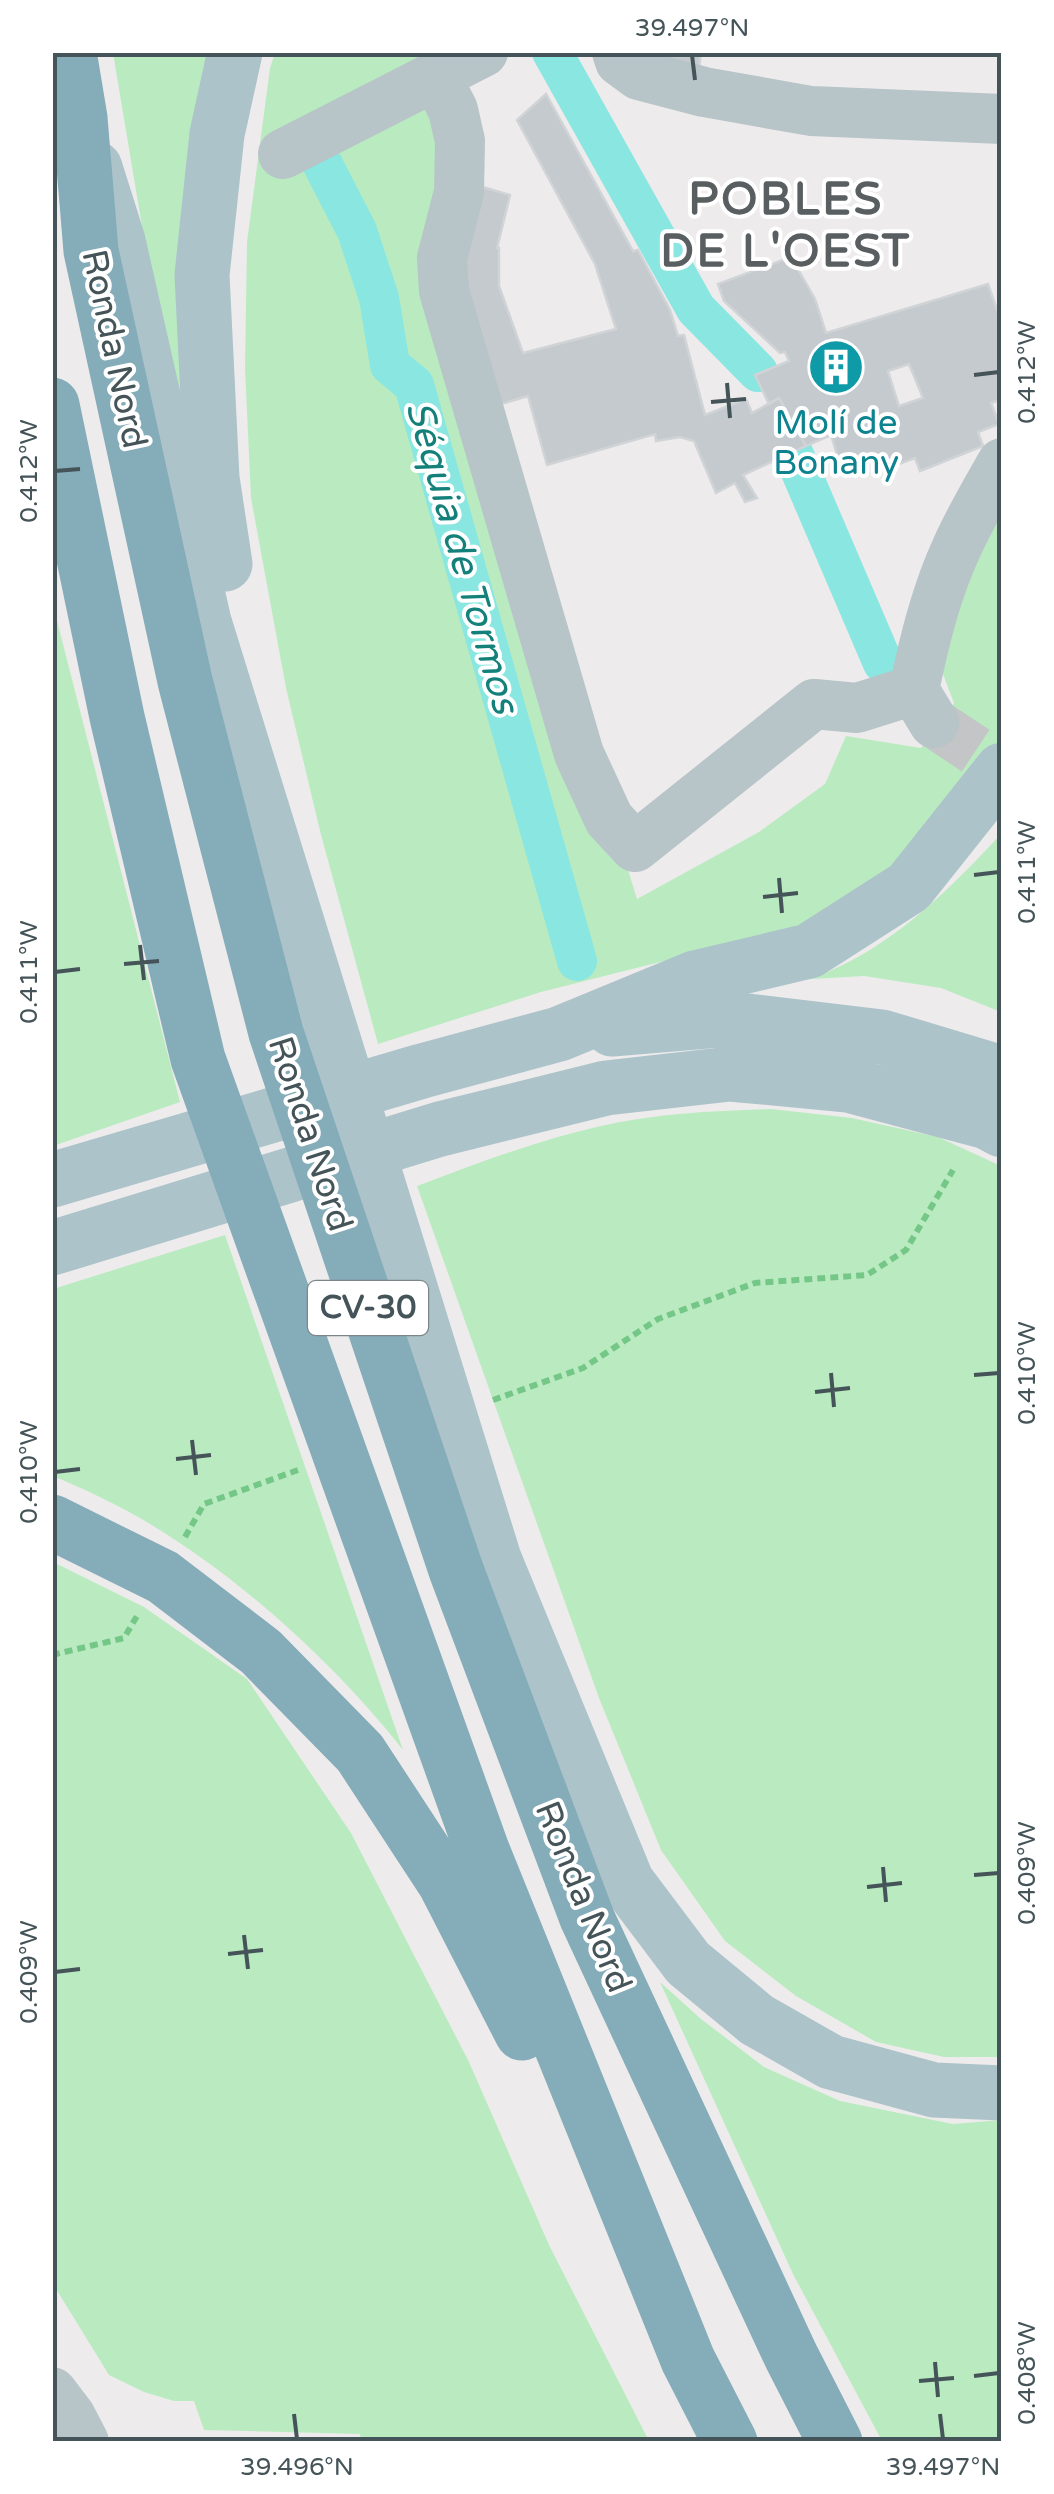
<svg xmlns="http://www.w3.org/2000/svg" width="1054" height="2494" font-family="'Varela Round',sans-serif">
<style>
.green{fill:#baebc0}
.lines{fill:none;stroke-linecap:round;stroke-linejoin:round}
.canal{stroke:#89e6e0;stroke-width:40}
.building{fill:#c5cace;stroke:#d0d4d7;stroke-width:2.5;fill-rule:evenodd}
.minor-tunnel{stroke:#c4c5c7;stroke-width:50;stroke-dasharray:50 25;stroke-linecap:butt}
.path{stroke:#75c788;stroke-width:6;stroke-dasharray:8 5;stroke-linecap:butt}
.minor{stroke:#b7c4c8;stroke-width:50}
.major{stroke:#acc3ca;stroke-width:55}
.highway{stroke:#85acb9;stroke-width:55}
.ticks{fill:none;stroke:#455458;stroke-width:4}
.labels{text-anchor:middle;dominant-baseline:central;stroke-width:8;stroke-linejoin:round;paint-order:stroke}
.shield{fill:#fff;stroke:#7d878a;stroke-width:2.5}
.shield-label{font-size:32px;font-weight:bold;fill:#455458}
.street-label{font-size:35px;fill:#455458;stroke:#fff}
.culture-label{font-size:35px;fill:#0d838f;stroke:#fff}
.water-label{font-size:38px;font-style:italic;fill:#13817a;stroke:#fff}
.district-label{font-size:45px;font-weight:bold;letter-spacing:2.5px;fill:#595e60;stroke:#fff}
.neatline{fill:none;stroke:#455458;stroke-width:4}
.ticks-label{font-size:25px;text-anchor:middle;fill:#455458}
</style>
<rect width="100%" height="100%" fill="#eeebec"/>
<path class="green" d="M113 53H220L182 426 148 262Z
M275 53H445L417 109 437 111 433 242 637 899 759 832 825 784 846 736 921 748 954 703 938 661 937 637 1001 507V745L880 881 834 918 541 992 378 1044 320 831 286 688 251 498 245 369 247 242 270 68Z
M52 601 180 1102 53 1146H52Z
M1001 834V1012L941 988 864 976 794 980C806 977 820 976 832 970 898 941 953 886 1001 834Z
M771 1109 852 1118 938 1137 1001 1166V2057H944L876 2042 796 1996 725 1941 661 1850 599 1698 417 1186C478 1163 538 1140 601 1126 657 1113 714 1111 771 1109Z
M225 1235 403 1750C336 1665 243 1580 150 1524 119 1505 86 1490 53 1476V1289Z
M53 1562 144 1607 247 1679 351 1833 469 2062 549 2245 649 2441 361 2442 360 2434 204 2430 194 2401H174L144 2392 109 2375 53 2284Z
M660 1982 701 2019 764 2067 840 2101 953 2124 1001 2120V2441H882L793 2274Z"/>
<g class="lines">
<path class="canal" d="M552 52 696 309 758 372
M323 165 357 231 379 298 390 365 414 385 577 961
M793 453 883 663"/>
</g>
<path class="building" d="M637 52H701L698 77Z
M546 94 633 251 638 250 670 310 678 336 684 335 705 415 746 399 752 413 779 398 806 446 743 475 757 498 745 502 735 483 716 493 694 441 680 437 656 441 655 434 547 465 528 396 501 404 461 268 483 187 510 195 497 248H499V286L523 353 616 329 595 264 517 120Z
M791 257 815 299 826 333 988 284 1002 324V399L991 403 999 424 978 432 983 446 920 471 915 458 877 472 871 457 841 468 831 435 806 446 779 398 769 404 755 375 789 361 785 352 780 353 724 301 718 284ZM909 364 923 398 899 406 888 371Z"/>
<g class="lines">
<path class="minor-tunnel" d="M934 723 1002 768"/>
<path class="path" d="M493 1400 583 1368 658 1319 755 1283 867 1275 906 1250 953 1170
M185 1537 204 1504 298 1470
M52 1655 124 1638 137 1616"/>
<path class="minor" d="M617 52 620 61 639 75 704 92 811 111 1002 119
M436 77 453 110 460 141 459 192 442 258 444 291 579 754 609 819 635 847 814 704 857 708 914 690
M283 154 483 52
M934 723 914 690C924 642 936 592 957 547 970 518 986 491 1002 463
M52 2392 71 2417 84 2442"/>
<path class="major" d="M95 168 118 241 204 622 494 1559 627 1882 688 1963 757 2020 831 2062 934 2090 1002 2093
M225 564 212 478 202 275 217 134 235 52
M612 1029 731 1019 882 1037 1002 1073
M52 1180 422 1071 559 1034 695 978 809 951 909 887 1002 770
M52 1248 440 1129 606 1088 730 1074 848 1085 987 1122 1002 1130"/>
<path class="highway" d="M69 52 80 118 91 251 185 681 276 1033 456 1570 587 1918 791 2356 835 2442
M52 405 117 717 198 1059 482 1850 688 2360 730 2442
M52 1522 163 1577 261 1652 360 1753 445 1883 522 2033"/>
</g>
<path class="ticks" d="M692 55 695 80M974 375 999 372M727 383 730 418M711 402 746 399M55 471 80 469M974 875 999 872M779 878 782 913M763 897 798 893M140 945 144 980M124 964 159 961M55 972 80 969M831 1373 834 1407M974 1375 999 1373M815 1392 850 1388M192 1440 196 1475M176 1459 211 1455M55 1472 80 1469M883 1867 886 1902M974 1875 999 1873M867 1887 902 1883M244 1935 248 1969M228 1954 263 1950M55 1972 80 1969M935 2362 938 2397M974 2376 999 2373M919 2381 954 2378M294 2414 297 2439M940 2414 943 2439"/>
<defs>
<g id="building-disc" transform="scale(2.875)"><circle r="9.5" fill="#0f9aa8" stroke="#fff"/><path d="M-4-6H4V6H1V3H-1V6H-4ZM-2.5-4.3h1.7v1.8h-1.7ZM.8-4.3h1.7v1.8H.8ZM-2.5-1h1.7V.8h-1.7ZM.8-1h1.7V.8H.8Z" fill="#fff"/></g>
</defs>
<g fill-rule="evenodd">
<use href="#building-disc" x="836" y="367"/>
</g>
<g class="labels">
<rect class="shield" x="308" y="1281" width="120" height="54" rx="8"/>
<g class="shield-label">
<text x="368" y="1308">CV-30</text>
</g>
<g class="street-label">
<text transform="translate(114 349) rotate(78)">Ronda Nord</text>
<text transform="translate(310 1134) rotate(72)">Ronda Nord</text>
<text transform="translate(583 1897) rotate(68)">Ronda Nord</text>
</g>
<g class="culture-label">
<text x="836" y="423">Molí de<tspan x="836" dy="40">Bonany</tspan></text>
</g>
<g class="water-label">
<text transform="translate(462 557) rotate(74)">Séquia de Tormos</text>
</g>
<g class="district-label">
<text x="786" y="200">POBLES<tspan x="786" dy="52">DE L'OEST</tspan></text>
</g>
</g>
<rect width="1054" height="2494" fill="none" stroke="#ffffff" stroke-width="110"/>
<rect x="55" y="55" width="944" height="2384" class="neatline"/>
<g class="ticks-label">
<text x="692" y="36">39.497°N</text>
<text transform="translate(1026 372) rotate(-90)" y="9">0.412°W</text>
<text transform="translate(28 471) rotate(-90)" y="9">0.412°W</text>
<text transform="translate(1026 872) rotate(-90)" y="9">0.411°W</text>
<text transform="translate(28 972) rotate(-90)" y="9">0.411°W</text>
<text transform="translate(1026 1373) rotate(-90)" y="9">0.410°W</text>
<text transform="translate(28 1472) rotate(-90)" y="9">0.410°W</text>
<text transform="translate(1026 1873) rotate(-90)" y="9">0.409°W</text>
<text transform="translate(28 1972) rotate(-90)" y="9">0.409°W</text>
<text transform="translate(1026 2373) rotate(-90)" y="9">0.408°W</text>
<text x="297" y="2475">39.496°N</text>
<text x="943" y="2475">39.497°N</text>
</g>
</svg>
